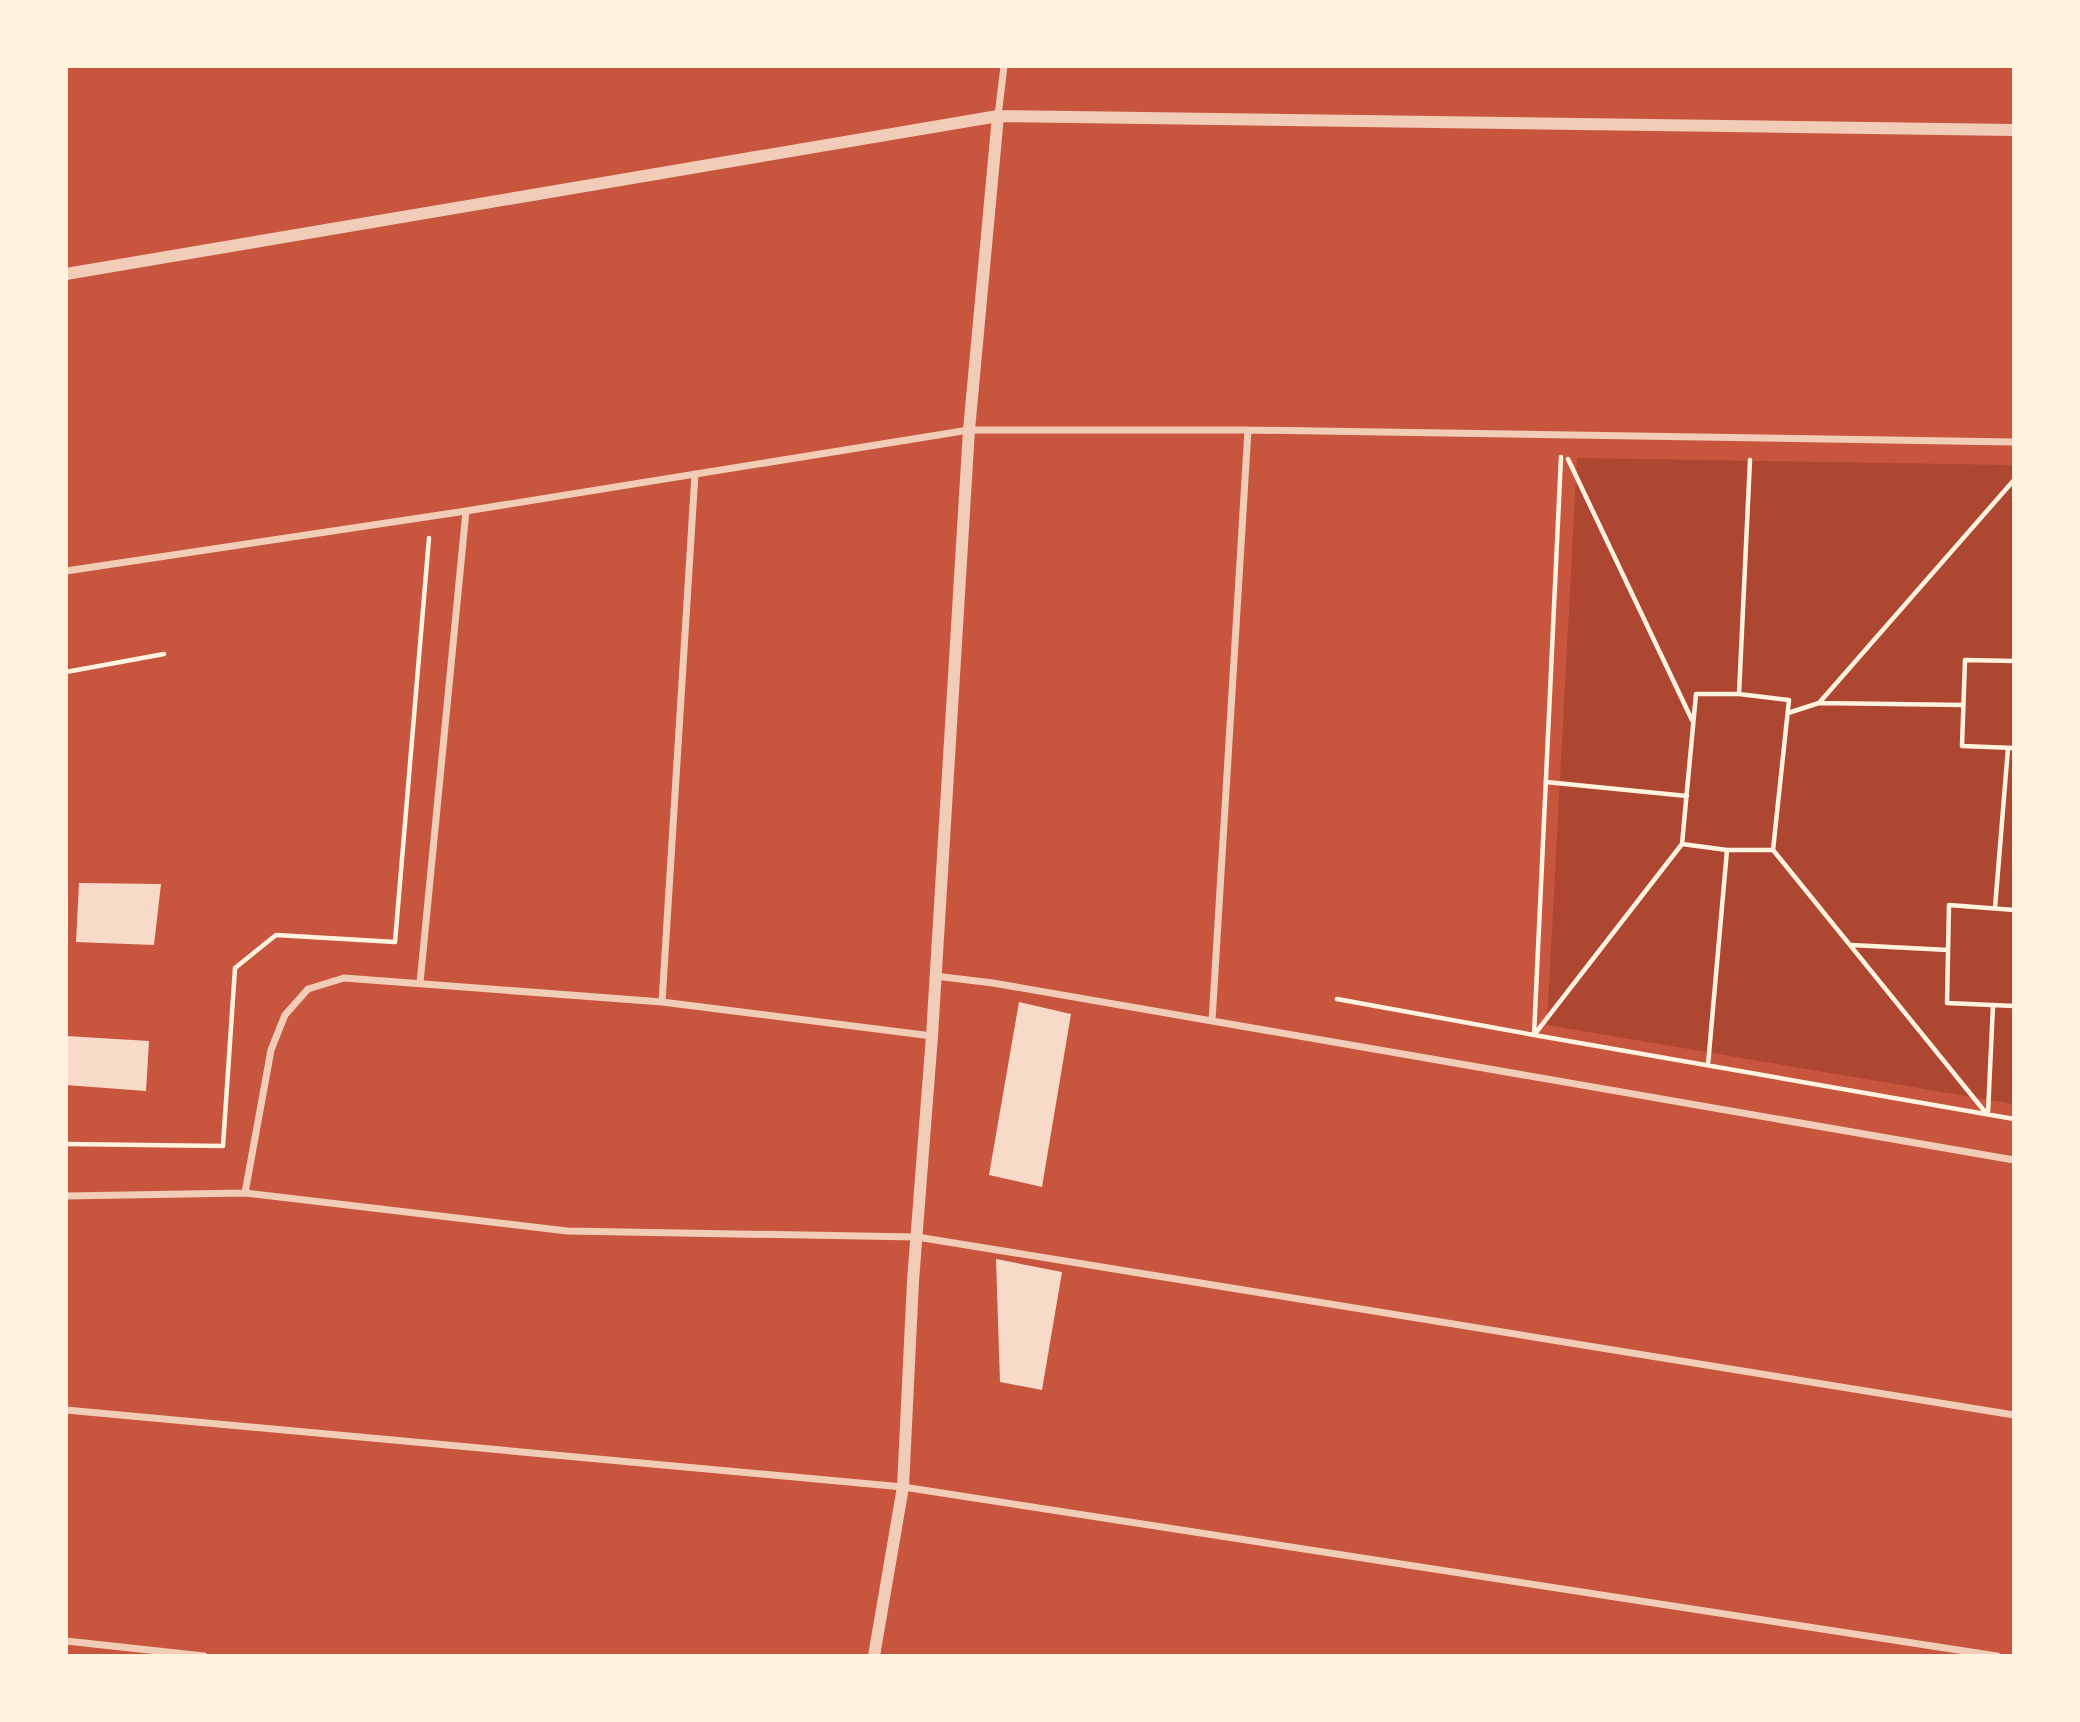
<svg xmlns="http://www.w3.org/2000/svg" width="2080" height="1722" font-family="'PT Sans Narrow',sans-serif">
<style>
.green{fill:#ae4732}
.building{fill:#f7dbc8}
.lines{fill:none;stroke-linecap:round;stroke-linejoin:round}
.path{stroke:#fff3e0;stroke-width:4.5}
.minor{stroke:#f1ccb7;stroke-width:7}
.tertiary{stroke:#f1ccb7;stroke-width:12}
</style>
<rect width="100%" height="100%" fill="#c8553d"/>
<path class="green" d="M1577 458 2013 465V1104L1547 1025Z"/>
<path class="building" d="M79 883 161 884 154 945 76 942Z
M1019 1002 1071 1014 1042 1187 989 1175Z
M66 1036 149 1041 146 1091 66 1085Z
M996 1259 1062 1272 1042 1390 1000 1382Z"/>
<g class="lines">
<path class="path" d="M1561 457 1534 1035 2014 1119
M1568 459 1692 720
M2014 661 1965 660 1962 746 2014 748
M66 672 164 654
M1696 694H1739L1789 700 1773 850H1727L1682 844Z
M1739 694 1750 460
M1963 705 1819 703 2014 480
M1788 713 1819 703
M1546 782 1687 796
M1773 850 1986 1113
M1995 908 2008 748
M2014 910 1949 905 1947 1003 2014 1006
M1851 945 1948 950
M1337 999 1534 1035 1682 844
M1708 1065 1727 850
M1988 1113 1993 1005
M66 1144 223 1146 235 968 276 935 395 942 429 538"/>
<path class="minor" d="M998 116 1004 66
M66 571 466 511 969 430H1248L2014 442
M935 976 993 983 2014 1160
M420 983 466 511
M662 1002 695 474
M1212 1021 1248 430
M245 1193 271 1050 285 1015 308 989 344 978 662 1002 932 1036
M66 1196 245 1193 567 1231 917 1237 2014 1415
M66 1410 903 1487 1997 1656
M66 1641 204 1656"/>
<path class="tertiary" d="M66 274 998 116 2014 130
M874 1656 903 1487 913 1281 932 1036 969 430 998 116"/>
</g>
<rect width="2080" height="1722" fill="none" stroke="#fff3e0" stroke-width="136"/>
</svg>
